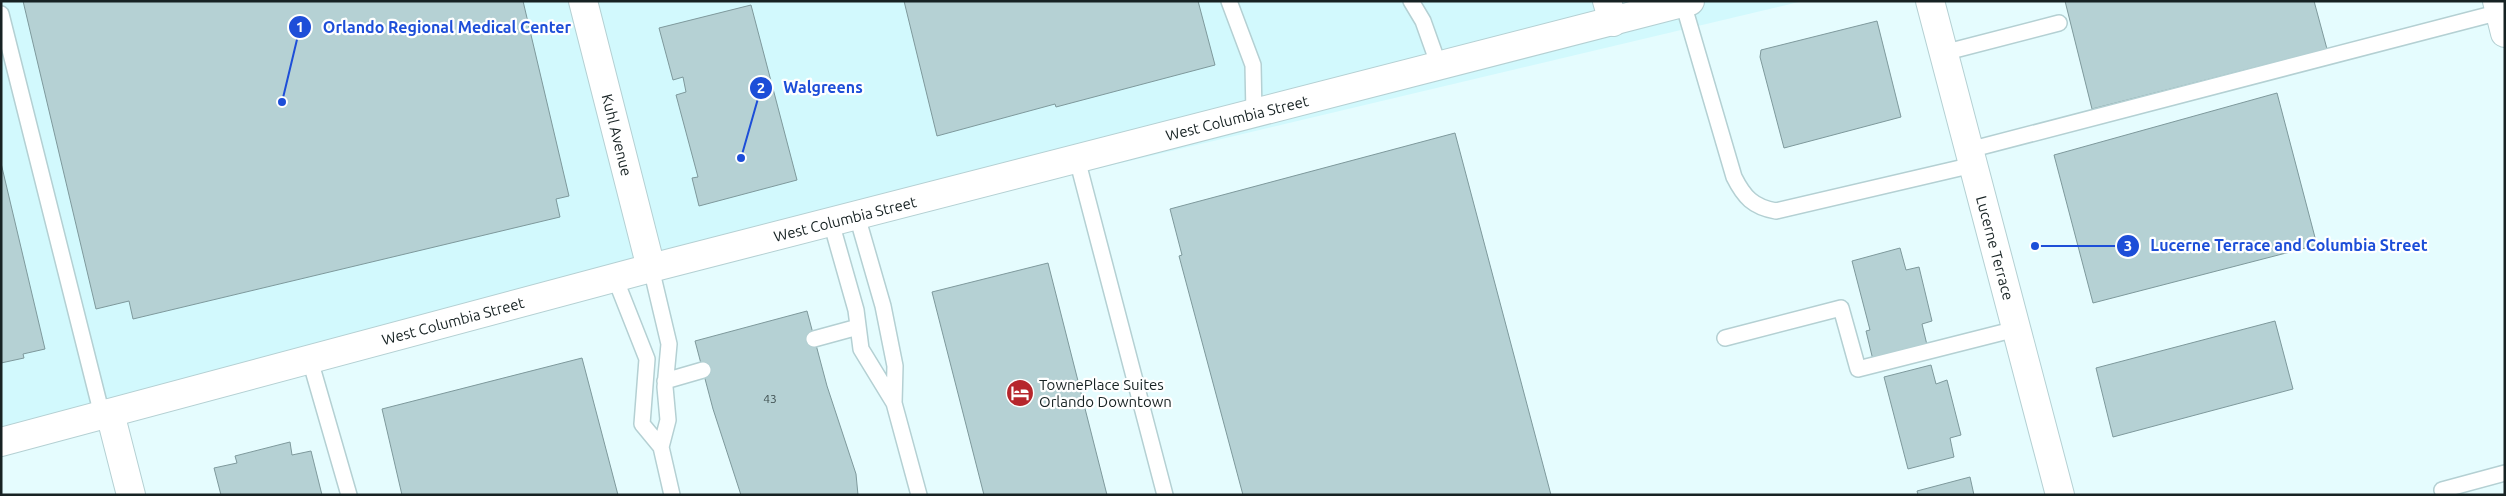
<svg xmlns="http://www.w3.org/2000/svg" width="2506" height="496" font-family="Ubuntu,sans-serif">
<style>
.built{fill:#d2f9fd}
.building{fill:#b5d1d4;stroke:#7e999c}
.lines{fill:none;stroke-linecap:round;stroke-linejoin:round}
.service-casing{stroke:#b4d0d3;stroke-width:18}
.minor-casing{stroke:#b4d0d3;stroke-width:30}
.tertiary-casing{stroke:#b4d0d3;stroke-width:30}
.service{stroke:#fff;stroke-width:15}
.minor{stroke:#fff;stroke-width:28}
.tertiary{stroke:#fff;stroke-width:28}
.labels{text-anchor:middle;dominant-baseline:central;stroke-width:4.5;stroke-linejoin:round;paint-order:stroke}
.number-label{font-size:12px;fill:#3e4e4f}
.street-label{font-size:15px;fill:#172223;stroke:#fff}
.poi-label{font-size:15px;fill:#172223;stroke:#fff;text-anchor:start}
.leader{fill:none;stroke:#1d4ed8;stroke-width:2}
.callout-dot{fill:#1d4ed8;stroke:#fff;stroke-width:2}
.mark-label{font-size:15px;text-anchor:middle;font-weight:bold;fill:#fff}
.callout-label{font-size:16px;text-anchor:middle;font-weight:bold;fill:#1d4ed8;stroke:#fff;stroke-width:4.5;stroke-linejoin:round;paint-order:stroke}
</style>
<rect width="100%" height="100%" fill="#e5fcfe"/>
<path class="built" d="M1 1H1803L1 429Z"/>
<path class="building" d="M23 1H523L569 196 556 199 560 217 133 319 129 301 96 309Z
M904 1H1198L1215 65 1056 107 1055 104 937 136Z
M2065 1H2314L2327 49 2092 109Z
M751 5 797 180 699 206 692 178 698 177 676 95 686 92 683 77 673 80 659 28Z
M1877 21 1901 117 1784 148 1760 57 1761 50Z
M2277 93 2317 245 2093 303 2054 155Z
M1455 133 1551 495H1243L1179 256 1182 255 1170 209Z
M1 163 45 349 23 354 24 358 1 363Z
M1900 248 1906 270 1919 267 1932 321 1922 324 1927 345 1873 360 1866 331 1870 330 1852 261Z
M1048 263 1107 495H984L932 292Z
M807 311 827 386 856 474 858 495H741L713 409 695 341Z
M2275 321 2293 389 2113 437 2096 368Z
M582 358 618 495H402L382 409Z
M1931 365 1936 384 1947 380 1961 435 1950 438 1954 457 1908 469 1884 377Z
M290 442 292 455 311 451 322 495H221L214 468 237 463 235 456Z
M1970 477 1974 495H1918L1917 491Z"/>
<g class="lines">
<g class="service-casing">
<path id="service" d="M1229 1 1253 65 1254 114
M1411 1 1423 21 1439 66
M1683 3 1734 177C1744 197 1753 207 1776 211L1973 165
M1 14 102 415
M1943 53 2059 23
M1969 150 2500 12
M1077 159 1165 495
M857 216 883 306 895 366 894 403 919 495
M831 222 856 310 861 349 894 403
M651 268 669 344 665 387 668 420 661 447 672 495
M615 278 647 359 642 424 661 447
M1725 338 1841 308 1858 369 2016 329
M814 339 858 327
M310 360 349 495
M665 381 703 370
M2442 490 2505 473"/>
</g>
<g class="minor-casing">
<path id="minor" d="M583 1 651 268
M1607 1 1613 22
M1930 1 2060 495
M2497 1 2505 33
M110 413 131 495"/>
</g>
<g class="tertiary-casing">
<path id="tertiary" d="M1 442 651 268 1690 1"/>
</g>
<use href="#service" class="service"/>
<use href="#minor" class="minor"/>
<use href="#tertiary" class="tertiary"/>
</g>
<defs>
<g id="hotel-disc" transform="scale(1.4375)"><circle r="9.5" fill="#b6262c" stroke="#fff"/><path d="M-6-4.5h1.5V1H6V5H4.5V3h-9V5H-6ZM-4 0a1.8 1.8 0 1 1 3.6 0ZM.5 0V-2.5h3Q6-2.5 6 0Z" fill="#fff"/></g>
</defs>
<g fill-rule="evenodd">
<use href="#hotel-disc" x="1020" y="393"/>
</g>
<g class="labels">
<g class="number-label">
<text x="770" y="398">43</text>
</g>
<g class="street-label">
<text transform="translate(1237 118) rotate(-14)">West Columbia Street</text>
<text transform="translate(617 135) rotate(76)">Kuhl Avenue</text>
<text transform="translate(845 219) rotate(-14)">West Columbia Street</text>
<text transform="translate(1995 248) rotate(75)">Lucerne Terrace</text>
<text transform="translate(453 321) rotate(-15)">West Columbia Street</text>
</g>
<g class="poi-label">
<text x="1039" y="384">TownePlace Suites<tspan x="1039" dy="17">Orlando Downtown</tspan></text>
</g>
</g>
<path class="leader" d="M282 102L300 27M741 158L761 88M2035 246L2128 246"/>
<g class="callout-dot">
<circle cx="282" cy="102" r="5"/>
<circle cx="741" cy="158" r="5"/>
<circle cx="2035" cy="246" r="5"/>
<circle cx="300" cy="27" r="12"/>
<circle cx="761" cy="88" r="12"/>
<circle cx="2128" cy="246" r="12"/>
</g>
<g class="mark-label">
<text x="300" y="32">1</text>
<text x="761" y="93">2</text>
<text x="2128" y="251">3</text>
</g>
<g class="callout-label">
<text x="447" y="33">Orlando Regional Medical Center</text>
<text x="823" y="93">Walgreens</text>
<text x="2289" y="251">Lucerne Terrace and Columbia Street</text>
</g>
<rect width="2506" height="496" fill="none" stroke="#172223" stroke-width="5"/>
</svg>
